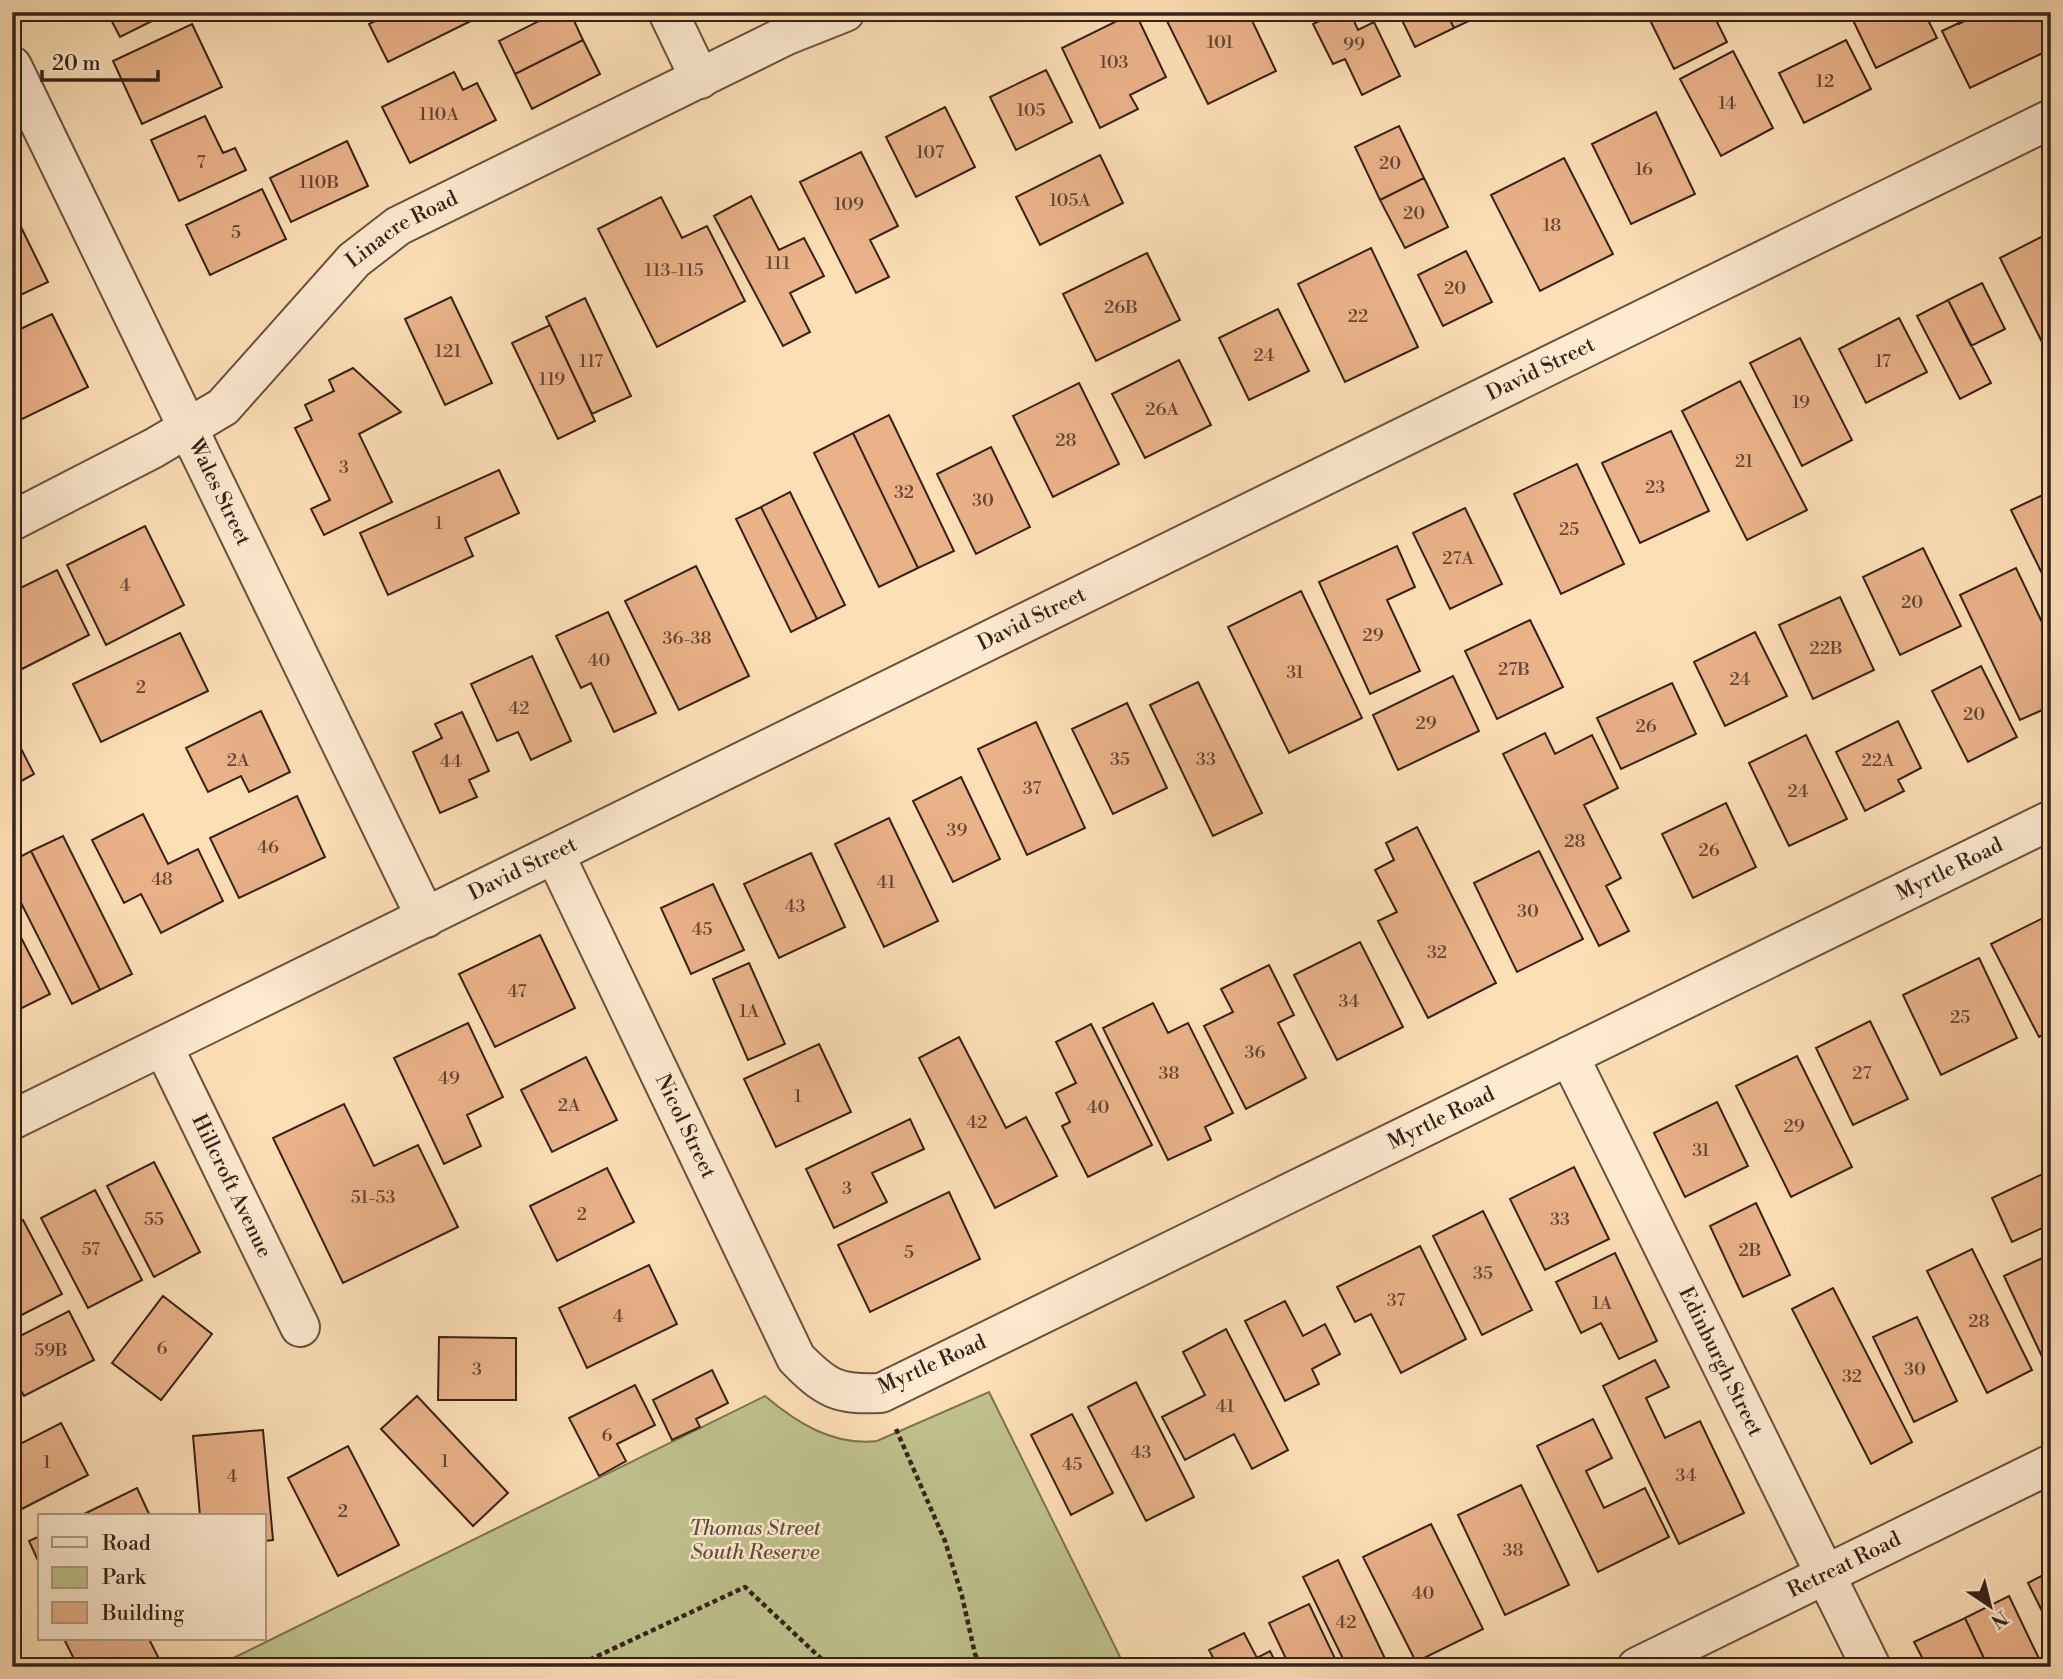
<svg xmlns="http://www.w3.org/2000/svg" width="2063" height="1679" font-family="'Libre Bodoni',serif">
<style>
.green{fill:#bfc28e;stroke:#7c7254;stroke-width:2}
.building{fill:#eab289;stroke:#38211a;stroke-width:2}
.lines{fill:none;stroke-linecap:round;stroke-linejoin:round}
.minor-casing{stroke:#695041;stroke-width:42}
.path{stroke:#38211a;stroke-width:4.5;stroke-dasharray:5 3.5;stroke-linecap:butt}
.minor{stroke:#feead0;stroke-width:38}
.labels{text-anchor:middle;dominant-baseline:central;stroke-width:5;stroke-linejoin:round;paint-order:stroke}
.number-label{font-size:18px;fill:#644536}
.street-label{font-size:21px;fill:#38211a;stroke:#feead0}
.park-label{font-size:21px;font-style:italic;fill:#60513d;stroke:#feead0}
</style>
<rect width="100%" height="100%" fill="#fddfb6"/>
<filter id="stains"><feTurbulence type="fractalNoise" baseFrequency=".00286" numOctaves="4"/><feColorMatrix values="0 0 0 0 .2 0 0 0 0 .09 0 0 0 0 .02 0 0 0 .5 -.17"/></filter>
<radialGradient id="worn" r=".72"><stop offset=".6" stop-color="#630" stop-opacity="0"/><stop offset="1" stop-color="#630" stop-opacity=".3"/></radialGradient>
<path class="green" d="M989 1392 1125 1667H215L765 1396C797 1423 833 1446 877 1441Z"/>
<path class="building" d="M107 12H170L120 37Z
M394 12H489L388 62 369 24Z
M557 12H570L583 40 515 74 499 41Z
M1135 12 1166 77 1130 95 1138 109 1100 128 1062 48Z
M1165 12H1248L1276 71 1208 104 1163 13Z
M1338 12H1350L1358 30 1374 22 1400 76 1362 95 1345 59 1333 64 1313 24Z
M1398 12H1446L1454 28 1415 47Z
M1446 12H1488L1454 28Z
M1646 12H1712L1727 42 1674 69Z
M1849 12H1924L1937 38 1876 68Z
M1953 12H1982L1959 24Z
M1982 12H2051V49L1970 88 1942 31Z
M192 24 222 87 142 124 113 61Z
M583 40 600 74 532 109 515 74Z
M1846 40 1871 89 1804 123 1779 73Z
M1733 51 1773 128 1721 156 1680 79Z
M1046 70 1072 122 1016 150 990 97Z
M454 72 463 90 477 83 496 120 410 163 382 107Z
M945 107 975 167 916 197 886 137Z
M1656 112 1695 194 1631 224 1592 144Z
M205 116 223 153 235 148 246 170 179 201 151 140Z
M1399 126 1424 178 1380 200 1355 147Z
M347 141 368 186 291 222 270 178Z
M861 152 898 226 870 240 889 277 856 293 800 182Z
M1100 155 1123 203 1040 245 1016 197Z
M1564 158 1613 254 1540 291 1491 195Z
M1424 178 1448 227 1405 248 1380 200Z
M262 189 286 239 210 275 186 225Z
M751 196 779 250 804 238 824 276 790 293 810 332 783 346 714 216Z
M661 197 682 238 707 226 745 301 657 347 598 229Z
M18 221 48 282 12 299V223Z
M2047 234 2051 242V360L2000 258Z
M1371 248 1418 347 1345 382 1298 284Z
M1466 251 1492 302 1443 326 1418 275Z
M1147 253 1180 320 1096 361 1063 294Z
M1982 283 2005 329 1971 346 1948 300Z
M451 297 492 383 445 405 405 319Z
M585 298 631 396 592 414 546 317Z
M1948 300 1991 383 1960 399 1917 316Z
M1278 309 1309 371 1249 400 1219 338Z
M52 314 88 387 12 424V387L18 384 12 373V333Z
M1899 318 1927 372 1866 403 1839 349Z
M550 325 595 421 558 439 512 343Z
M1800 338 1852 440 1802 466 1750 363Z
M1179 360 1211 425 1145 458 1112 394Z
M353 368 401 412 359 434 392 502 324 535 311 509 330 500 295 428 312 420 305 405 334 391 329 380Z
M1740 381 1807 510 1747 540 1682 411Z
M1079 383 1119 464 1053 497 1013 416Z
M889 415 954 551 918 568 853 433Z
M1671 431 1709 511 1640 543 1602 463Z
M853 433 918 568 879 587 814 453Z
M991 447 1030 527 976 554 937 474Z
M1577 464 1624 564 1561 594 1514 494Z
M499 470 519 513 465 538 473 556 388 595 360 533Z
M2051 491V592L2011 510Z
M790 492 845 605 817 619 761 507Z
M761 507 817 619 791 632 736 519Z
M1465 508 1502 584 1450 609 1413 533Z
M145 526 184 605 106 645 67 565Z
M1397 546 1415 587 1387 600 1420 671 1370 694 1319 582Z
M1923 548 1961 626 1900 655 1863 577Z
M696 566 749 676 679 710 625 601Z
M2016 568 2051 641V706L2020 720 1960 595Z
M57 570 89 635 12 674V592Z
M1301 591 1362 718 1289 753 1228 627Z
M1840 597 1874 670 1813 699 1779 625Z
M608 612 656 713 614 732 591 683 581 688 556 636Z
M1530 620 1563 687 1497 719 1465 651Z
M1755 632 1787 696 1725 726 1694 662Z
M180 633 208 691 101 742 73 684Z
M532 656 571 741 531 760 518 732 497 741 471 684Z
M1981 666 2017 737 1968 762 1932 691Z
M1453 676 1479 731 1398 770 1373 715Z
M1198 682 1262 813 1213 836 1150 705Z
M1672 683 1696 734 1621 769 1597 718Z
M1127 703 1167 788 1113 814 1072 729Z
M261 711 290 772 249 792 241 776 208 792 186 748Z
M462 712 489 771 469 780 477 797 440 813 413 752 442 738 435 724Z
M1898 721 1921 768 1898 780 1904 791 1865 811 1836 752Z
M1036 722 1085 828 1027 855 978 749Z
M12 731 34 774 12 786Z
M1545 733 1555 754 1592 735 1618 788 1584 805 1621 878 1606 886 1629 931 1599 946 1503 754Z
M1806 735 1847 819 1789 846 1749 763Z
M961 777 1000 859 953 882 913 801Z
M297 796 325 857 239 898 210 838Z
M1726 803 1756 867 1693 898 1662 834Z
M143 814 168 864 198 849 223 901 161 933 141 894 124 903 92 840Z
M889 818 938 921 884 947 835 844Z
M1417 827 1496 983 1428 1018 1378 921 1397 912 1375 870 1394 860 1386 843Z
M63 836 132 974 100 990 31 851Z
M31 851 100 990 72 1004 12 885V861Z
M1539 851 1583 939 1517 972 1474 883Z
M811 853 845 927 779 958 744 884Z
M713 884 744 950 691 974 661 908Z
M2051 914V1031L2039 1037 1991 944Z
M12 920 50 994 12 1013Z
M540 935 575 1008 495 1047 459 974Z
M1360 942 1403 1027 1337 1060 1294 975Z
M1979 958 2017 1038 1941 1075 1903 995Z
M749 963 785 1044 748 1060 713 979Z
M1269 965 1294 1015 1278 1023 1306 1078 1246 1109 1204 1026 1233 1012 1221 989Z
M1153 1003 1168 1033 1188 1023 1233 1113 1205 1127 1211 1140 1168 1160 1103 1028Z
M1870 1021 1908 1099 1853 1125 1816 1048Z
M468 1023 503 1097 467 1115 481 1146 444 1164 394 1058Z
M1091 1024 1152 1145 1088 1177 1062 1126 1070 1122 1056 1093 1076 1083 1056 1042Z
M959 1037 1006 1128 1026 1117 1057 1176 995 1208 919 1058Z
M819 1044 851 1112 776 1147 744 1079Z
M1797 1056 1852 1167 1791 1197 1736 1086Z
M586 1057 617 1120 552 1152 521 1090Z
M1717 1102 1748 1166 1685 1197 1654 1133Z
M344 1104 374 1166 418 1145 458 1227 343 1283 273 1138Z
M910 1119 924 1149 872 1173 887 1202 834 1228 806 1169Z
M154 1162 200 1252 154 1277 107 1186Z
M1574 1167 1609 1239 1545 1270 1510 1199Z
M607 1168 634 1222 557 1261 530 1206Z
M2051 1170V1224L2012 1242 1992 1198Z
M95 1190 142 1280 88 1308 41 1218Z
M949 1192 980 1259 870 1312 838 1245Z
M1756 1203 1790 1275 1743 1297 1710 1226Z
M1483 1211 1532 1310 1482 1335 1433 1236Z
M23 1220 62 1294 12 1320V1226Z
M1420 1246 1466 1339 1401 1373 1371 1314 1355 1322 1337 1287Z
M1972 1249 2032 1370 1987 1393 1927 1271Z
M1615 1253 1657 1341 1619 1359 1601 1323 1581 1333 1556 1282Z
M2051 1254V1363L2046 1365 2004 1276Z
M649 1265 677 1324 587 1368 559 1308Z
M1833 1288 1912 1442 1871 1464 1792 1309Z
M163 1296 212 1334 161 1400 112 1363Z
M1285 1301 1303 1336 1325 1324 1340 1354 1312 1369 1319 1384 1285 1401 1245 1321Z
M69 1311 94 1360 24 1396 12 1374V1340Z
M1917 1317 1957 1401 1914 1422 1873 1337Z
M1226 1329 1288 1450 1252 1469 1234 1434 1185 1460 1162 1417 1205 1395 1183 1352Z
M439 1337 516 1338V1400H438Z
M1655 1360 1669 1387 1646 1398 1665 1438 1700 1421 1744 1513 1679 1544 1603 1386Z
M712 1370 728 1403 696 1419 700 1427 672 1440 653 1400Z
M1136 1382 1194 1497 1146 1521 1088 1407Z
M635 1385 655 1425 617 1444 626 1461 599 1476 569 1418Z
M417 1396 508 1493 473 1526 381 1429Z
M1072 1414 1113 1493 1071 1515 1031 1435Z
M1593 1419 1612 1458 1586 1471 1604 1508 1645 1488 1669 1537 1598 1572 1537 1446Z
M61 1423 88 1475 12 1514V1448Z
M263 1430 273 1540 264 1541V1516H200L193 1436Z
M348 1446 399 1545 338 1576 288 1478Z
M1521 1485 1569 1585 1505 1615 1458 1515Z
M137 1488 150 1516H80Z
M1431 1524 1483 1629 1416 1662 1363 1557Z
M40 1536V1565L29 1541Z
M1338 1560 1389 1667H1347L1303 1577Z
M2051 1571V1629L2028 1583Z
M2009 1596 2043 1667H1988L1965 1618Z
M1309 1604 1339 1667H1290L1269 1623Z
M1965 1618 1988 1667H1927L1914 1642Z
M1244 1633 1257 1658 1270 1651 1278 1667H1218L1209 1650Z
M69 1639H149L163 1667H78L65 1641Z"/>
<g class="lines">
<g class="minor-casing">
<g id="minor">
<path d="M668 12 700 79"/>
<path id="s1" d="M12 66 426 918"/>
<path id="s2" d="M12 521 154 448 223 407 354 260 398 226 787 35 845 12"/>
<path id="s3" d="M555 855 796 1358C826 1389 838 1395 881 1393L2051 820"/>
<path id="s4" d="M163 1046 300 1327"/>
<path id="s5" d="M1569 1056 1871 1667"/>
<path id="s6" d="M12 1120 2051 119"/>
<path id="s7" d="M1637 1667 2051 1464"/>
</g>
</g>
<path class="path" d="M896 1429 945 1541 962 1596 975 1654 981 1667
M574 1667 745 1587 830 1667"/>
<use href="#minor" class="minor"/>
</g>
<g class="labels">
<g class="number-label">
<text x="1220" y="42">101</text>
<text x="1354" y="44">99</text>
<text x="1114" y="62">103</text>
<text x="1825" y="81">12</text>
<text x="1727" y="103">14</text>
<text x="1031" y="110">105</text>
<text x="439" y="114">110A</text>
<text x="930" y="152">107</text>
<text x="201" y="162">7</text>
<text x="1390" y="163">20</text>
<text x="1644" y="169">16</text>
<text x="319" y="182">110B</text>
<text x="1070" y="200">105A</text>
<text x="849" y="204">109</text>
<text x="1414" y="213">20</text>
<text x="1552" y="225">18</text>
<text x="236" y="232">5</text>
<text x="778" y="263">111</text>
<text x="674" y="270">113-115</text>
<text x="1455" y="288">20</text>
<text x="1121" y="307">26B</text>
<text x="1358" y="316">22</text>
<text x="448" y="351">121</text>
<text x="1264" y="355">24</text>
<text x="591" y="361">117</text>
<text x="1883" y="361">17</text>
<text x="552" y="379">119</text>
<text x="1801" y="402">19</text>
<text x="1162" y="409">26A</text>
<text x="1066" y="440">28</text>
<text x="1744" y="461">21</text>
<text x="344" y="467">3</text>
<text x="1655" y="487">23</text>
<text x="904" y="492">32</text>
<text x="983" y="500">30</text>
<text x="439" y="523">1</text>
<text x="1569" y="529">25</text>
<text x="1458" y="558">27A</text>
<text x="125" y="585">4</text>
<text x="1912" y="602">20</text>
<text x="1373" y="635">29</text>
<text x="687" y="638">36-38</text>
<text x="1826" y="648">22B</text>
<text x="599" y="660">40</text>
<text x="1514" y="669">27B</text>
<text x="1295" y="672">31</text>
<text x="1740" y="679">24</text>
<text x="141" y="687">2</text>
<text x="519" y="708">42</text>
<text x="1974" y="714">20</text>
<text x="1426" y="723">29</text>
<text x="1646" y="726">26</text>
<text x="1120" y="759">35</text>
<text x="1206" y="759">33</text>
<text x="238" y="760">2A</text>
<text x="1878" y="760">22A</text>
<text x="451" y="761">44</text>
<text x="1032" y="788">37</text>
<text x="1798" y="791">24</text>
<text x="957" y="830">39</text>
<text x="1575" y="841">28</text>
<text x="268" y="847">46</text>
<text x="1709" y="850">26</text>
<text x="162" y="879">48</text>
<text x="886" y="882">41</text>
<text x="795" y="906">43</text>
<text x="1528" y="911">30</text>
<text x="702" y="929">45</text>
<text x="1437" y="952">32</text>
<text x="517" y="991">47</text>
<text x="1349" y="1001">34</text>
<text x="749" y="1011">1A</text>
<text x="1960" y="1017">25</text>
<text x="1255" y="1052">36</text>
<text x="1169" y="1073">38</text>
<text x="1862" y="1073">27</text>
<text x="449" y="1078">49</text>
<text x="798" y="1096">1</text>
<text x="569" y="1105">2A</text>
<text x="1098" y="1107">40</text>
<text x="977" y="1122">42</text>
<text x="1794" y="1126">29</text>
<text x="1701" y="1150">31</text>
<text x="847" y="1188">3</text>
<text x="373" y="1197">51-53</text>
<text x="582" y="1214">2</text>
<text x="154" y="1219">55</text>
<text x="1560" y="1219">33</text>
<text x="91" y="1249">57</text>
<text x="1750" y="1250">2B</text>
<text x="909" y="1252">5</text>
<text x="1483" y="1273">35</text>
<text x="1396" y="1300">37</text>
<text x="1602" y="1303">1A</text>
<text x="618" y="1316">4</text>
<text x="1979" y="1321">28</text>
<text x="162" y="1348">6</text>
<text x="51" y="1350">59B</text>
<text x="477" y="1369">3</text>
<text x="1915" y="1369">30</text>
<text x="1852" y="1376">32</text>
<text x="1225" y="1406">41</text>
<text x="607" y="1435">6</text>
<text x="1141" y="1452">43</text>
<text x="445" y="1461">1</text>
<text x="47" y="1462">1</text>
<text x="1072" y="1464">45</text>
<text x="1686" y="1475">34</text>
<text x="232" y="1476">4</text>
<text x="343" y="1511">2</text>
<text x="1513" y="1550">38</text>
<text x="1423" y="1593">40</text>
<text x="1346" y="1622">42</text>
</g>
<g class="street-label">
<text stroke="none"><textPath href="#s2" startOffset="494">Linacre Road</textPath></text>
<text stroke="none"><textPath href="#s6" startOffset="1703">David Street</textPath></text>
<text stroke="none"><textPath href="#s1" startOffset="474">Wales Street</textPath></text>
<text stroke="none"><textPath href="#s6" startOffset="1136">David Street</textPath></text>
<text stroke="none"><textPath href="#s3" startOffset="1844">Myrtle Road</textPath></text>
<text stroke="none"><textPath href="#s6" startOffset="569">David Street</textPath></text>
<text stroke="none"><textPath href="#s3" startOffset="1278">Myrtle Road</textPath></text>
<text stroke="none"><textPath href="#s3" startOffset="301">Nicol Street</textPath></text>
<text stroke="none"><textPath href="#s4" startOffset="156">Hillcroft Avenue</textPath></text>
<text stroke="none"><textPath href="#s5" startOffset="341">Edinburgh Street</textPath></text>
<text transform="translate(932 1365) rotate(-24)">Myrtle Road</text>
<text stroke="none"><textPath href="#s7" startOffset="231">Retreat Road</textPath></text>
</g>
<g class="park-label">
<text x="755" y="1529">Thomas Street<tspan x="755" dy="24">South Reserve</tspan></text>
</g>
</g>
<rect width="2063" height="1679" fill="none" stroke="#fddfb6" stroke-width="42"/>
<rect x="14" y="14" width="2035" height="1651" fill="none" stroke="#38211a" stroke-width="3.5"/>
<rect x="21" y="21" width="2021" height="1637" fill="none" stroke="#38211a" stroke-width="2"/>
<rect x="38" y="1514" width="228" height="126" fill="#feead0" stroke="#af9a87" stroke-width="2"/>
<rect x="52" y="1537" width="35" height="10" fill="#feead0" stroke="#af9a87" stroke-width="2"/>
<text x="102" y="1550" font-size="21" fill="#38211a">Road</text>
<rect x="52" y="1567" width="35" height="21" fill="#bfc28e" stroke="#af9a87" stroke-width="2"/>
<text x="102" y="1584" font-size="21" fill="#38211a">Park</text>
<rect x="52" y="1602" width="35" height="21" fill="#eab289" stroke="#af9a87" stroke-width="2"/>
<text x="102" y="1620" font-size="21" fill="#38211a">Building</text>
<g transform="translate(1990 1606) rotate(145)" stroke="#feead0" stroke-width="5" paint-order="stroke">
<path d="M0-5L12 26L0 18L-12 26Z" fill="#38211a"/>
<text y="-10" font-size="19" font-weight="bold" text-anchor="middle" fill="#38211a">N</text>
</g>
<path d="M42 70v10h116v-10" fill="none" stroke="#38211a" stroke-width="3.5"/>
<text x="52" y="70" font-size="21" fill="#38211a" stroke="#feead0" stroke-width="5" paint-order="stroke">20 m</text>
<rect width="100%" height="100%" filter="url(#stains)"/>
<rect width="100%" height="100%" fill="url(#worn)"/>
</svg>
